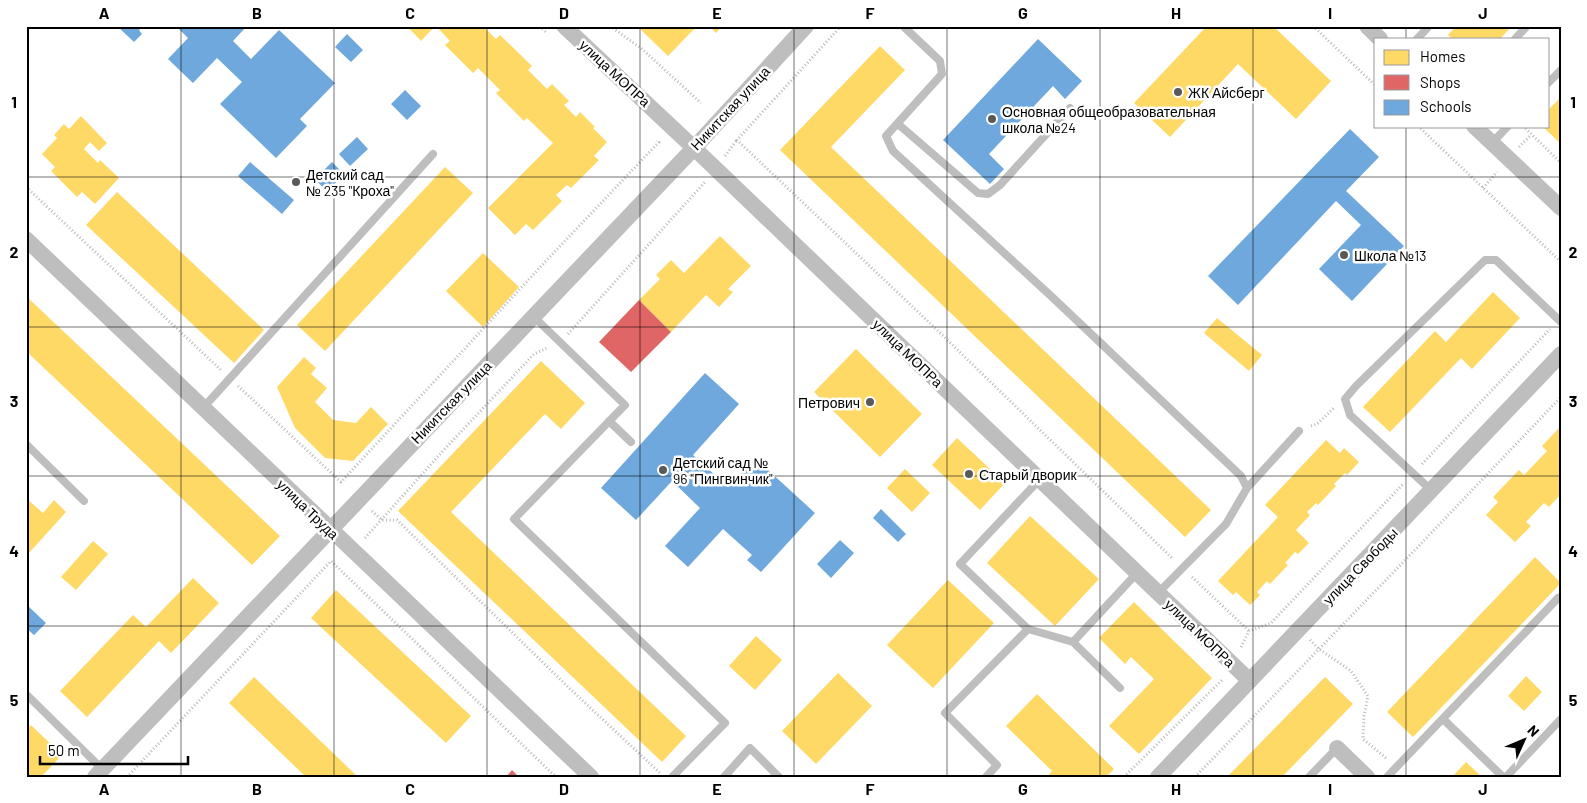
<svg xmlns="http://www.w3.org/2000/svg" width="1587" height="803" font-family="Barlow,sans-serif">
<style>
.homes{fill:#ffd966}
.shops{fill:#e06666}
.schools{fill:#6fa8dc}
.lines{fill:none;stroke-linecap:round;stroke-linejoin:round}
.path{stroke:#b9b9b9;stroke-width:3;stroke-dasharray:1 2.5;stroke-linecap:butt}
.service{stroke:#bebebe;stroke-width:8}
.minor{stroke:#bebebe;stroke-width:16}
.grid{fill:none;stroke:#000;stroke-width:1;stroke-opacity:0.55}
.poi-dot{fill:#595959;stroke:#fff;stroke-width:2}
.labels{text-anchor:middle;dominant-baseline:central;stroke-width:5;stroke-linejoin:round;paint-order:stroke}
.street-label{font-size:14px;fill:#000;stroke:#fff}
.poi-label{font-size:14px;fill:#000;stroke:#fff;text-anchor:start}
.neatline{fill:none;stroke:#000;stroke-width:2}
.grid-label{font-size:16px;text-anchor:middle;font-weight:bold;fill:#000}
</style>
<rect width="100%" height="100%" fill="#fff"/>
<path class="homes" d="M407 26H435L421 41Z
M436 26H483L496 39 500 35 532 66 528 70 547 89 552 84 569 101 564 105 576 117 580 112 595 127 593 128 607 142 594 156 599 160 571 188 567 185 556 195 562 201 533 230 526 224 515 235 488 208 553 143 527 118 524 121 496 93 500 90 478 68 473 73 445 45 450 41Z
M642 26H697L668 56 640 29Z
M709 26H722L716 33Z
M1200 26H1273L1331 81 1296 119 1238 64 1170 137 1134 103 1204 29Z
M1456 26H1512L1500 39H1452L1448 35Z
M880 46 905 70 831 147 1211 510 1185 537 780 150Z
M1561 97V144L1542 126H1548V110Z
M81 116 107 143 99 151 90 142 84 149 98 163 100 160 119 178 95 204 82 192 77 197 51 171 55 167 42 154 57 138 54 135 64 124 69 129Z
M445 167 473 193 325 351 297 325Z
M117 192 264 330 234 363 86 225Z
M720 236 751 266 728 289 733 292 719 307 706 295 671 332 639 300 660 279 656 275 671 260 684 273Z
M483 253 519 287 483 327 446 291Z
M1493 292 1520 318 1472 369 1461 358 1390 432 1363 407 1435 331 1446 342Z
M26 296 280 536 252 565 26 351Z
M1217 318 1262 355 1249 371 1204 333Z
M856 349 922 414 880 457 814 392Z
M304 357 316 368 311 374 327 388 315 402 333 420 356 423 371 407 388 424 353 461 325 458 295 428 277 387Z
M541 361 585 403 561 429 545 414 451 512 686 736 662 762 398 511Z
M1561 426V494L1549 507 1544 503 1526 522 1531 526 1515 542 1486 515 1498 502 1493 497 1519 470 1524 475 1547 451 1542 446Z
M957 438 1005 483 980 510 932 465Z
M1326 440 1340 453 1344 448 1359 462 1347 475 1345 473 1334 484 1336 486 1318 505 1316 503 1307 512 1310 515 1296 530 1309 543 1298 554 1295 552 1285 563 1288 565 1270 584 1267 581 1257 592 1260 595 1250 605 1236 592 1233 595 1218 581 1278 517 1265 505Z
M905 469 930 493 912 512 887 488Z
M26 498 43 513 54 500 66 512 29 553 26 550Z
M1030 516 1099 579 1055 626 987 563Z
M93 541 108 554 76 590 61 577Z
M1535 557 1561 583 1413 737 1387 712Z
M193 578 219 603 171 653 159 641 87 717 60 691 133 615 146 627Z
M948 580 994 623 933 688 887 645Z
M336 590 471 716 446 743 311 618Z
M1134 602 1212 678 1139 754 1109 726 1154 679 1131 657 1125 664 1099 638Z
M756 636 782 660 755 690 729 666Z
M838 673 872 706 816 764 782 731Z
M1526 676 1542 692 1524 711 1508 696Z
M254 677 358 777H306L229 703Z
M1325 677 1353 704 1282 777H1227Z
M1037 694 1114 769 1106 777H1047L1052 771 1006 726Z
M31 725 62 755 41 777H26V730Z
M1466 762 1482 777H1452Z"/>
<path class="shops" d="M639 300 671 332 631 372 599 342Z
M512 770 519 777H506Z"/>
<path class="schools" d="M117 26H143L139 30 142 34 134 42Z
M176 26H247L233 41 251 59 279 30 335 83 300 119 307 126 276 158 220 104 242 82 217 58 193 83 168 59 188 38Z
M347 34 363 50 351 62 335 47Z
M1038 39 1082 81 1065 99 1053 86 989 154 1004 169 990 184 943 140Z
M405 90 421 106 407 120 391 104Z
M1350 129 1379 157 1346 191 1404 246 1352 301 1319 269 1361 225 1336 201 1238 305 1208 276Z
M357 137 368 149 350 166 339 154Z
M250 162 294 200 282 214 238 176Z
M332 162 344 174 327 192 315 179Z
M705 373 739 404 693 455 728 487 755 458 815 513 761 572 747 560 752 555 723 529 688 567 665 546 700 508 672 481 636 520 601 488Z
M881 509 906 534 898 542 873 518Z
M840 540 854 553 831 578 817 564Z
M26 604 46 623 34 635 26 628Z"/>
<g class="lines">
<path class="path" d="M540 26 547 33
M610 26 642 49 701 103
M841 26 737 140 936 329 1173 559
M1313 26 1376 86
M1418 126 1561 262
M1523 126 1561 163
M1519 147 1531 135
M725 156 737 140
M26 187 221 370
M1483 188 1497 172
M568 334 705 182
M238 386 341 482 545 262 659 142 657 140
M1311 426 1317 424 1335 407
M1422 464 1550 329
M372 511 382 520H397L567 686 661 774
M365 538 441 453 534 354 547 348
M1192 577 1249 631
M1310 640 1319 649 1351 671 1368 696 1364 716 1363 739 1387 759
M1241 647 1249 631 1271 623 1404 483
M127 777 331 561 556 777
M1124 777 1222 680 1221 679
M1195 777 1413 552 1561 397"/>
<path class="service" d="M903 26 940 61 942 74 886 136 893 151 1051 296 1241 476 1247 488 1226 524 1158 593
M1417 39 1429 26
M1515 39 1527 26
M1548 83 1561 70
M898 124 978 193 988 194 1000 185 1070 108
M1492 143 1508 126
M533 316 625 405 514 519 725 723 672 777
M203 408 433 154
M609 421 631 442
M26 444 84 501
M1247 488 1299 431
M1431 490 1350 415 1345 399 1356 386 1485 260H1496L1561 322
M1028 629 960 564 1040 479
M1073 642 1120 688
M26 694 102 769
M1443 719 1503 777
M724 777 750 748 779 777
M986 777 997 765 945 713 1028 629 1073 642 1137 573
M1309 777 1337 748
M1387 777 1558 598 1561 600
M1506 777 1561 719"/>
<path class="minor" d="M564 26 694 148 1250 681
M1367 26 1380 39
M1474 126 1561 208
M26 239 591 777
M1337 748 1367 777
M95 777 694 148 806 26
M1158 777 1561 354"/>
</g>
<path class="grid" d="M181 26V777M334 26V777M487 26V777M640 26V777M794 26V777M947 26V777M1100 26V777M1253 26V777M1406 26V39M1406 126V777M26 177H1561M26 327H1561M26 476H1561M26 626H1561"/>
<g class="poi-dot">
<circle cx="1178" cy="92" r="5"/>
<circle cx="992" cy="119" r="5"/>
<circle cx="296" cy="182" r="5"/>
<circle cx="1344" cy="255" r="5"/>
<circle cx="870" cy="402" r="5"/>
<circle cx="663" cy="470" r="5"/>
<circle cx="969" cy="474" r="5"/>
</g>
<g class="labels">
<g class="street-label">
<text transform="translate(615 73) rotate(43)">улица МОПРа</text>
<text transform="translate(730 108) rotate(-47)">Никитская улица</text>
<text transform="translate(908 353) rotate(44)">улица МОПРа</text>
<text transform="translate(451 402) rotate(-46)">Никитская улица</text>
<text transform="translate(308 509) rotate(44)">улица Труда</text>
<text transform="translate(1360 566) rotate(-46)">улица Свободы</text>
<text transform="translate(1200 633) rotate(44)">улица МОПРа</text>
</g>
<g class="poi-label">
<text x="1188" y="92">ЖК Айсберг</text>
<text x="1002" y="111">Основная общеобразовательная<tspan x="1002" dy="16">школа №24</tspan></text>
<text x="306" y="174">Детский сад<tspan x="306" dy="16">№ 235 "Кроха"</tspan></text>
<text x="1354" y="255">Школа №13</text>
<text x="860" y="402" text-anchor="end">Петрович</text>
<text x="673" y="462">Детский сад №<tspan x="673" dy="16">96 "Пингвинчик"</tspan></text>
<text x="979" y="474">Старый дворик</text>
</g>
</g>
<rect width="1587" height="803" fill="none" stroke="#ffffff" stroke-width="55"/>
<rect x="1374" y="38" width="175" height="90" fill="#ffffff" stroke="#999999"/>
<rect x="1384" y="50" width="25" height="15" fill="#ffd966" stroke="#999999"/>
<text x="1420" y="62" font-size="15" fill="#000000">Homes</text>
<rect x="1384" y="75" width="25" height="15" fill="#e06666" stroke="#999999"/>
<text x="1420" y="88" font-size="15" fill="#000000">Shops</text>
<rect x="1384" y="100" width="25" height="15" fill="#6fa8dc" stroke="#999999"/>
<text x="1420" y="112" font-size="15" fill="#000000">Schools</text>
<g transform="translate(1524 740) rotate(46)" stroke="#ffffff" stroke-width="4" paint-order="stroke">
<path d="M0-4L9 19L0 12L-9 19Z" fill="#000000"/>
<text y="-8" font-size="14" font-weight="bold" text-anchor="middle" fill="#000000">N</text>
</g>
<path d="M40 756v8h148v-8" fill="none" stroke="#000000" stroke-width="2.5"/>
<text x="48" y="756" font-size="15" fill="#000000" stroke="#ffffff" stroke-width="4" paint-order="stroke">50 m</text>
<rect x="28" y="28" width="1532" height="748" class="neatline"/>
<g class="grid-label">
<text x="104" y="19">A</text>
<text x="257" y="19">B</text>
<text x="410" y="19">C</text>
<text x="564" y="19">D</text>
<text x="717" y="19">E</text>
<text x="870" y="19">F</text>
<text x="1023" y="19">G</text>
<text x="1176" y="19">H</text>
<text x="1330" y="19">I</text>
<text x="1483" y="19">J</text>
<text x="14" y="108">1</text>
<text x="1573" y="108">1</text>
<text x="14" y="258">2</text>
<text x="1573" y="258">2</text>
<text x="14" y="407">3</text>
<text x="1573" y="407">3</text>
<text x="14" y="557">4</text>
<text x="1573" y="557">4</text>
<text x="14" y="706">5</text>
<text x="1573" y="706">5</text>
<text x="104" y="795">A</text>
<text x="257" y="795">B</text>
<text x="410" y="795">C</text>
<text x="564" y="795">D</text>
<text x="717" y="795">E</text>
<text x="870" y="795">F</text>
<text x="1023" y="795">G</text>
<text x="1176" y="795">H</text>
<text x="1330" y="795">I</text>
<text x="1483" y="795">J</text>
</g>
</svg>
